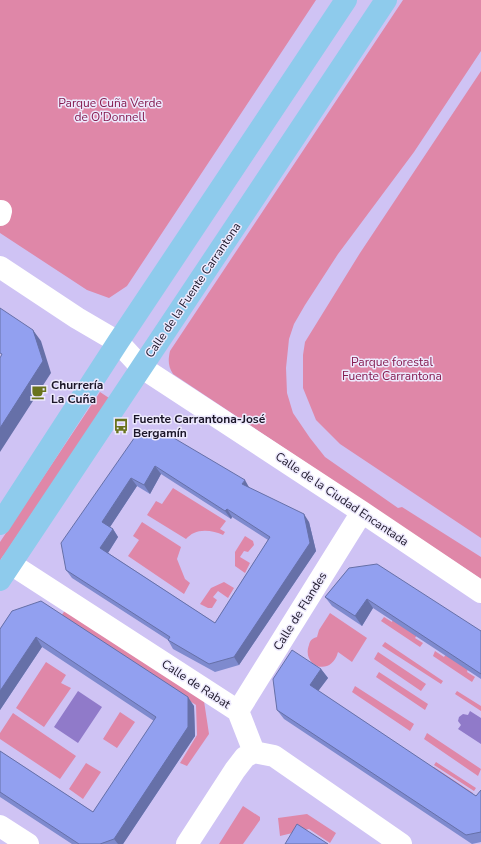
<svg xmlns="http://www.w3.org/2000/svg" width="481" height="844" font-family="'Nunito Sans',sans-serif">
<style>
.green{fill:#df87a8}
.water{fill:#907ac9}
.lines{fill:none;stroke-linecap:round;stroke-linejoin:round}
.minor{stroke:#fff;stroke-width:22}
.major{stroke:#8ecbec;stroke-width:22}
.wall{fill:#7e8ace;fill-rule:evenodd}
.shaded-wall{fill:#6670a8}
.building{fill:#92a0f0;stroke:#6670a8;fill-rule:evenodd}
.labels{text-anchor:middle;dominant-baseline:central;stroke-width:3;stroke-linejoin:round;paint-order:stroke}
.park-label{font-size:12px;fill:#851a4f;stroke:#ede9fd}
.street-label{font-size:12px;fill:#1b1628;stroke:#ede9fd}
.poi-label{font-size:12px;font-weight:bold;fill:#1b1628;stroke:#ede9fd;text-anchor:start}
</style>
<rect width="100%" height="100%" fill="#cfc3f4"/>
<path class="green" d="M0 0H316L127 286 109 298 87 290 0 233Z
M403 0H481V51L414 152 338 254 305 305 294 324 289 339 286 368 287 393 293 413 310 438 325 457 398 508 402 507 481 557V579L173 374C168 366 168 360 170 351Z
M481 71V538L340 444 316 420 303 388V355L305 342 360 253Z
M100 392 109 398 0 561V542Z
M173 488 226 521 220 529 225 532 223 535C215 531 202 529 194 533 191 534 188 537 186 539L147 515 156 501 162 504Z
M142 522 181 547 177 559 185 579 190 583 184 594 128 556 139 540 133 536Z
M245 536 253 541 254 545 248 552 244 551 240 557 250 563 245 573 235 566V552Z
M224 582 234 588 228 598 218 591 213 597 217 600 212 608H208L200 604 211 588Z
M66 609 204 701 209 734 187 766 180 763 197 735 196 705 61 616Z
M330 613 367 638 352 662 338 652C331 678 301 666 309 645 310 640 313 638 317 637L319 630Z
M384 617 392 622 393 619 417 635 415 638 423 643 420 647 381 621Z
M385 642 443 681 441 684 382 646Z
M435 651 444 657 446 654 468 669 467 672 475 677 472 682 433 656Z
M378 652 426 684 421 691 374 659Z
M46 662 66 675 61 683 71 688 44 727 16 708Z
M379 672 428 704 425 710 376 677Z
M355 686 414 724 410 731 352 692Z
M457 691 481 706V711L455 694Z
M120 712 135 722 117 748 103 739Z
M13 713 76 756 60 779 0 739V733Z
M427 733 481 769 478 776 424 739Z
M436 762 476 788 474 791 434 765Z
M86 763 101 772 83 799 69 789Z
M434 767 473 793 470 797 431 771Z
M243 806 260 817V820L243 844H219Z
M307 814 336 833 330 843 309 829 280 836 278 818Z"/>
<path class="water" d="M78 691 102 707 78 743 54 727Z
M470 711 481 718V744L458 729 461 725 458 721 459 717 463 714 468 715Z"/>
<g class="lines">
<path class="minor" d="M0 215 1 211
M0 267 77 318 118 342 141 367 362 512 481 592
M11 564 238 711 254 752
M238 711 362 512
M254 752 274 756 401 844
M0 826 28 844
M187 844 235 770 245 757 254 752"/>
<path class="major" d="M0 524 118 342 346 0
M0 580 386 0"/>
</g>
<path class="wall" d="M137 434 250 488 309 522 316 551 239 665 215 672 173 649 168 640 72 578 66 570ZM161 474 231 519 232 517 268 540 215 623 108 553 118 537 113 529 110 527 137 486 150 494Z
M349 568 481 631V679L373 608 362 626 332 606 325 597Z
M12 611 194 706 195 736 123 844H72L0 797V751L93 812 154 721 42 647 0 710V629Z
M321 669 328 678 318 691 476 796 481 790V842L472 844 284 719 277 710Z"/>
<path class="shaded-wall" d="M33 330 41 341 51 373 0 452V428Z
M155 466 161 474 150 494 144 485Z
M131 478 137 486 108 530 102 522Z
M245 480 250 489 242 484Z
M227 509 232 517 231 519 225 511Z
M304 514 309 522 316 551 239 665 234 657Z
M113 529 118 537 106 556 100 548Z
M367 599 373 608 362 626 355 616Z
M36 637 42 647 0 710V691Z
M321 669 328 678 316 694 310 685Z
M188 697 194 706 195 736 123 844H118L114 839Z"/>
<path class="building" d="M0 308 33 330 43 361 0 428V358L2 354 0 353Z
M162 431 245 480 242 484 304 514 310 543 234 657 209 664 168 640 170 637 66 570 61 543 137 434ZM155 466 225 511 227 509 270 537 215 623 100 548 113 529 102 522 131 478 144 485Z
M377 564 481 631V674L367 599 355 616 325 597 349 568Z
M41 601 188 697V727L114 839 100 844H79L0 792V751L93 812 156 717 36 637 0 691V629L12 611Z
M292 650 321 669 310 685 476 796 481 790V832L466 835 277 710 273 679Z
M297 824 328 844H285Z"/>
<defs>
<g id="cafe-bare" transform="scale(1.2)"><path d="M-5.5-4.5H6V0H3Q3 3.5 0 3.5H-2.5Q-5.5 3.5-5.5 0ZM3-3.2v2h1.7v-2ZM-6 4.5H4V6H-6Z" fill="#69731d" stroke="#ede9fd" stroke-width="2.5" paint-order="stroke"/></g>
<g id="bus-bare" transform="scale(1.2)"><path d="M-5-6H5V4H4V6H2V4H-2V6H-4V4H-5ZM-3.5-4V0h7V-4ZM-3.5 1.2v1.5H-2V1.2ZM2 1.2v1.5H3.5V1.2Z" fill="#69731d" stroke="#ede9fd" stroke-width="2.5" paint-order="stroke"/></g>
</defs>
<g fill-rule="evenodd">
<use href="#cafe-bare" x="39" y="392"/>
<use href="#bus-bare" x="121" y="426"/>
</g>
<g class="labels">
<g class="park-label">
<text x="110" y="103">Parque Cuña Verde<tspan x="110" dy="14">de O'Donnell</tspan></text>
<text x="392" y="362">Parque forestal<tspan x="392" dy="14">Fuente Carrantona</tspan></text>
</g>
<g class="street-label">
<text transform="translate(193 290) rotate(-56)">Calle de la Fuente Carrantona</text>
<text transform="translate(342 499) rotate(34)">Calle de la Ciudad Encantada</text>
<text transform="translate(300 611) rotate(-58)">Calle de Flandes</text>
<text transform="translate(196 684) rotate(33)">Calle de Rabat</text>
</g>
<g class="poi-label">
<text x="51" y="385">Churrería<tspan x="51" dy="14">La Cuña</tspan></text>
<text x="133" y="419">Fuente Carrantona-José<tspan x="133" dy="14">Bergamín</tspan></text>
</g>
</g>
</svg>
